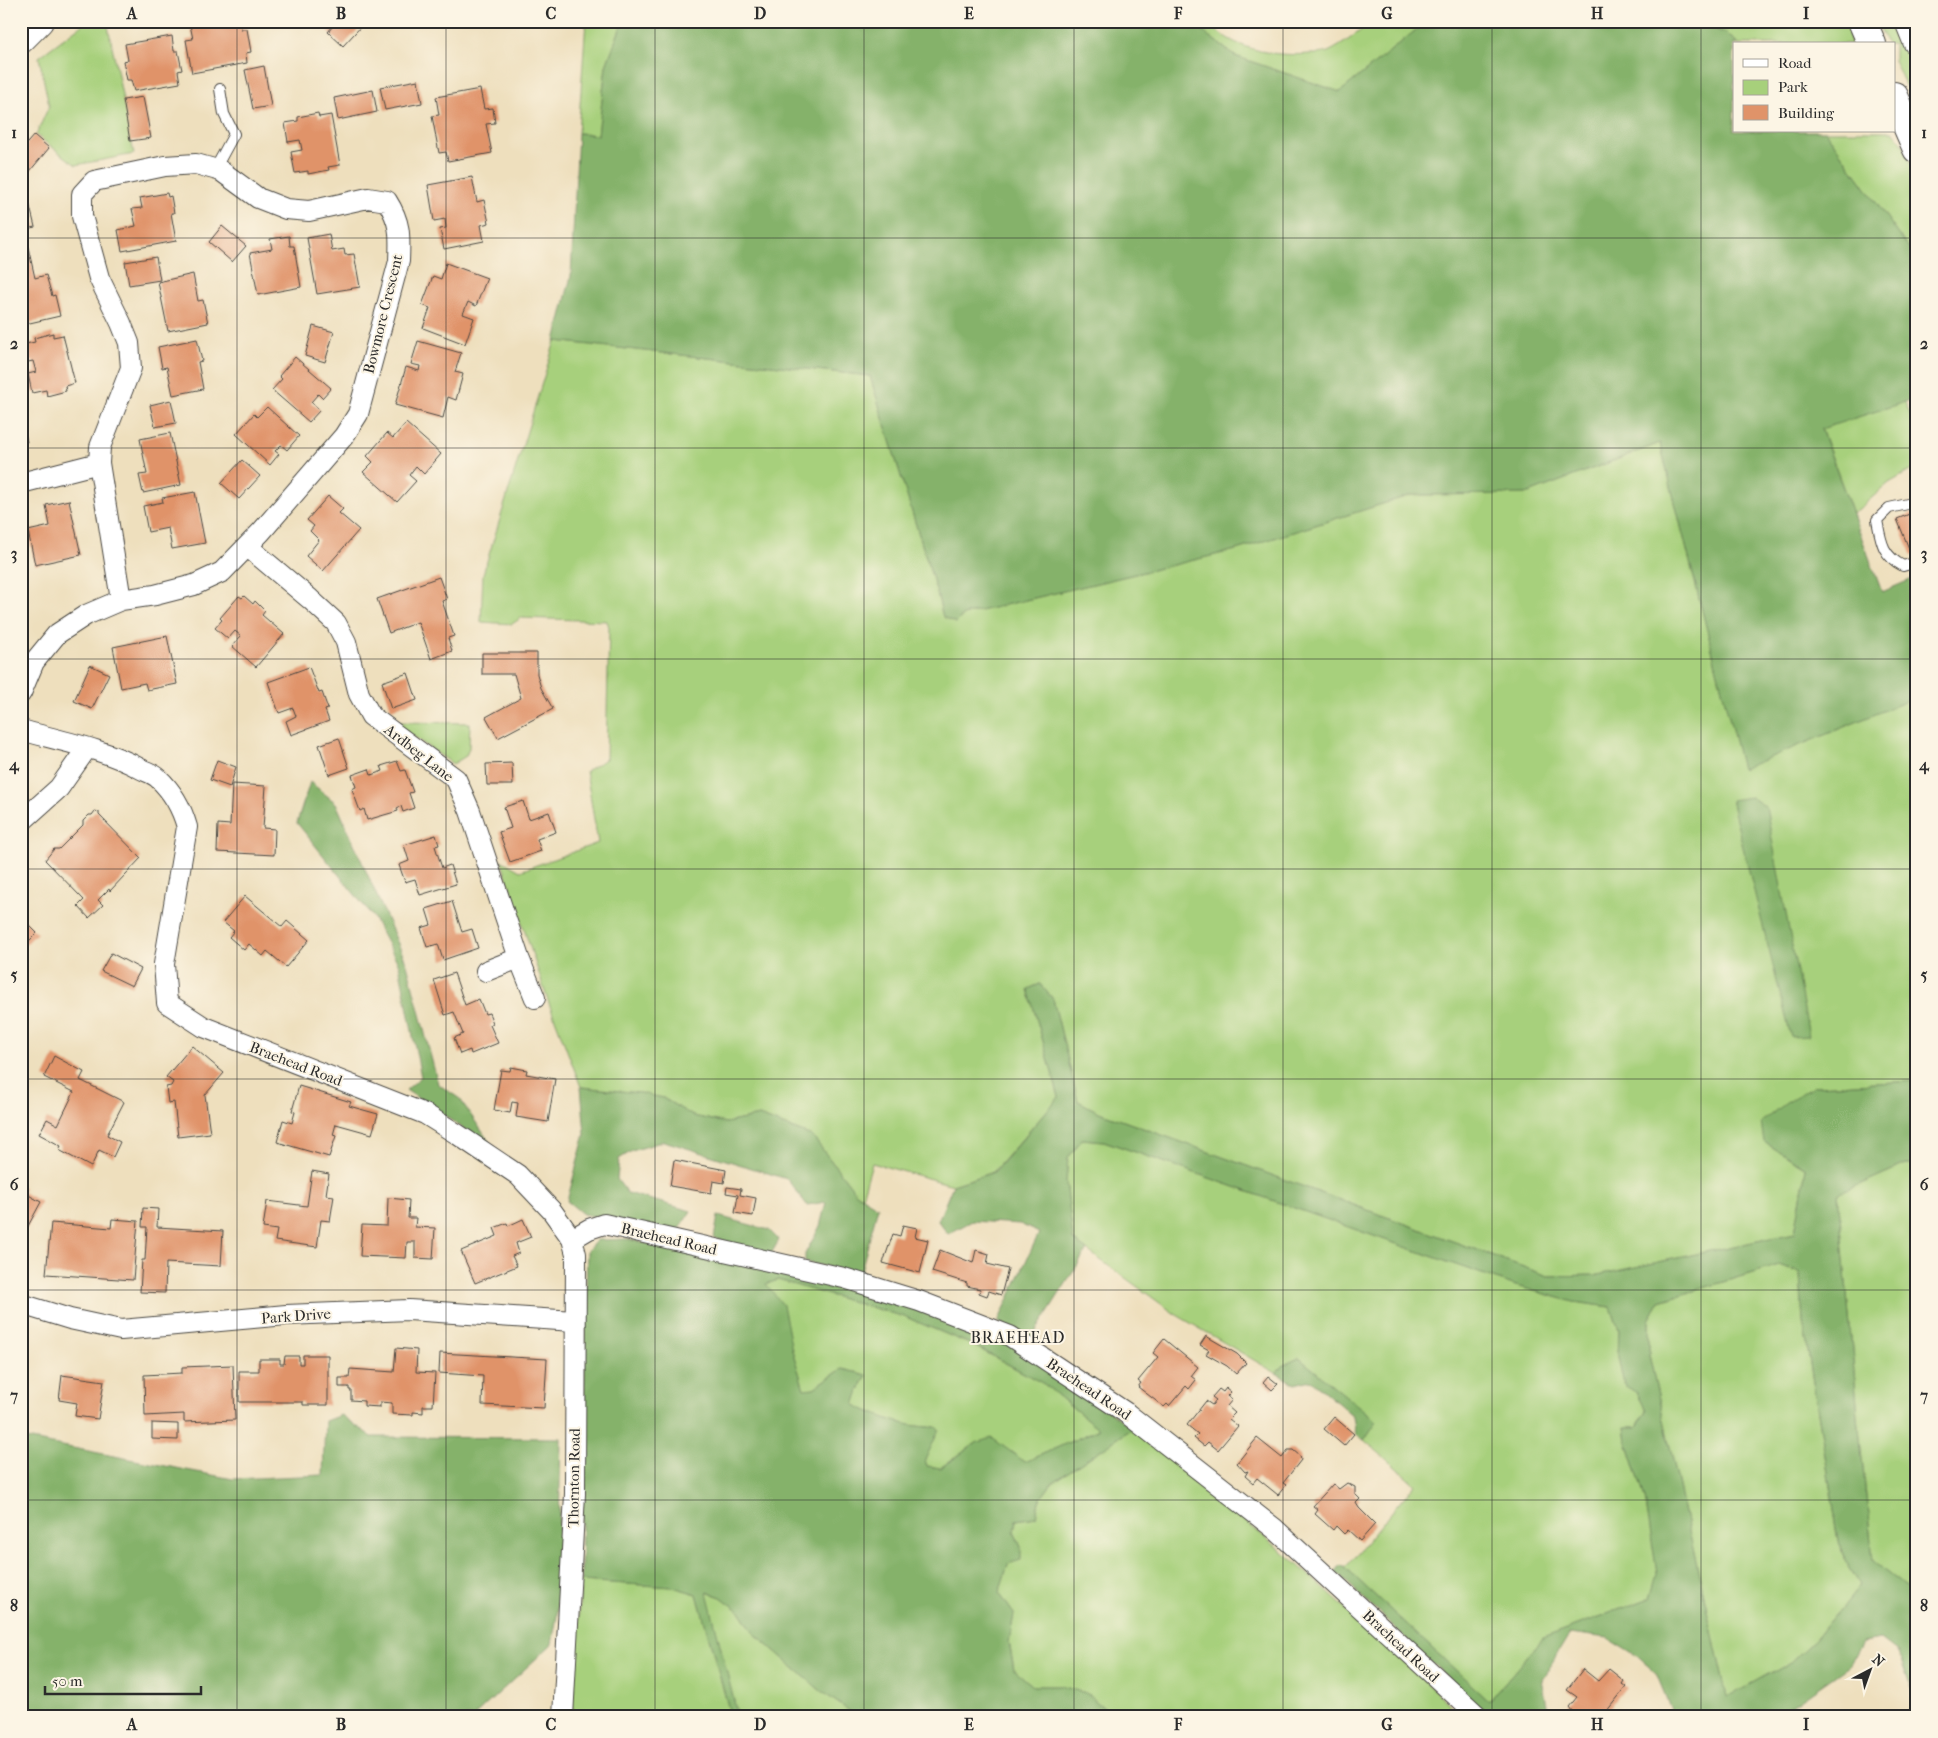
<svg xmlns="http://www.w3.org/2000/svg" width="1938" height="1738" font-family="'IM FELL French Canon',serif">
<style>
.green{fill:#a7d07b;stroke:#697e53}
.forest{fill:#85b26b;stroke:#586e4b;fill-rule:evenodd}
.building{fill:#e09369}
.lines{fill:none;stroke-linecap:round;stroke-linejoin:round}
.lane-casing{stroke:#484641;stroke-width:12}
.street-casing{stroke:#484641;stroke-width:22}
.secondary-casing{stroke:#484641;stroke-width:30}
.primary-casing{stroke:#484641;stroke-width:30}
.lane{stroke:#fff;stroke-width:10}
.street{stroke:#fff;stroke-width:20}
.secondary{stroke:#fff;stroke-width:28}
.primary{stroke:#fff;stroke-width:28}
.grid{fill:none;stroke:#2b2b2b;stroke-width:1;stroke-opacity:0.55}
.labels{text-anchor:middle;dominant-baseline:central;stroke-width:4;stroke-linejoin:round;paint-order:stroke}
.street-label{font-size:15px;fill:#2b2b2b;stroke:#fcf5e5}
.neighbourhood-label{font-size:16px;letter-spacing:1px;fill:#2b2b2b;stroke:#fcf5e5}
.neatline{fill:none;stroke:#2b2b2b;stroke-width:2}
.grid-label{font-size:16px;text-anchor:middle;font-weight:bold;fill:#2b2b2b}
</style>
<rect width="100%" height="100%" fill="#fcf5e5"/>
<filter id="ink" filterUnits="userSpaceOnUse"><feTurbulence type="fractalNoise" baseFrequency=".02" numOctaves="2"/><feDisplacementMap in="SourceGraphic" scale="10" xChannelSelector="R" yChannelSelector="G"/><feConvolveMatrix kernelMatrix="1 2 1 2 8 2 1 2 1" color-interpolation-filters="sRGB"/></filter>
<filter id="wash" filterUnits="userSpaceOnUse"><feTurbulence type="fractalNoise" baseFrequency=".0096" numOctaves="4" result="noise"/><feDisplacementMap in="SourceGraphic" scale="20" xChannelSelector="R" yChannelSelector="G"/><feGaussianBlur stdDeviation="1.12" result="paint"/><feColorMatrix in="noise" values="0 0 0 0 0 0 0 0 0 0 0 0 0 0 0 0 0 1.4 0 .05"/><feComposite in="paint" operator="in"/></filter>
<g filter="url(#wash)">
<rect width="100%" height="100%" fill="#eedfbd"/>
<path class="green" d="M87 21H107L134 154 76 165 36 135 49 106 39 57Z
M586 21H623L606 66 598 135 578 133Z
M1189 21H1206C1232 49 1272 57 1309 54 1314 54 1322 54 1328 52 1343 45 1359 32 1372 21H1427L1340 92 1235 56Z
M1694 21H1846L1851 44H1739L1725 33Z
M1877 21H1894L1917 75V112L1894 60V44H1887Z
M1825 131H1893L1902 142 1917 179V260Z
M555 341 870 376 937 593 943 617 956 623 963 615 1236 550 1411 495 1526 494 1660 443 1742 768 1917 697V1081L1815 1086 1764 1142 1806 1168 1795 1233 1598 1275 1548 1276 1099 1112 1078 1101 1053 999 1040 984 1028 989 1059 1097 993 1172 953 1185 872 1163 862 1197 856 1193 812 1136 759 1116 726 1123 693 1116 663 1098 640 1093 581 1087 547 998 501 860 520 871 598 843 586 771 606 759 609 627 607 621 521 618 512 624 481 622 483 574Z
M1905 402 1917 431V467L1889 483 1853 514 1821 428Z
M380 713 397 722 470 723 469 748 466 756 453 764Z
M1082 1139 1104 1141 1516 1286 1574 1302 1611 1307 1619 1330 1618 1357 1646 1410 1637 1427H1625L1627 1442 1645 1498 1658 1573 1650 1598 1543 1638 1489 1701 1345 1568 1415 1484 1364 1440 1376 1421 1299 1358 1282 1366 1276 1373 1175 1314 1073 1240 1066 1181 1068 1158Z
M1906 1164H1917V1598L1899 1581 1873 1561 1861 1449 1838 1194Z
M1779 1265 1800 1273 1803 1321 1841 1553 1860 1585 1815 1640 1792 1661 1727 1697 1649 1355V1320L1660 1301Z
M778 1280 908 1318 974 1346 1044 1384 1099 1429 1025 1462 978 1442 940 1468 927 1466 925 1460 936 1427C905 1428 881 1417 854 1405L859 1390 867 1375 842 1369 814 1388 804 1390 792 1350 765 1284Z
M1133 1428 1203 1488 1287 1555 1464 1717H1115L1086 1693 1060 1686H1033L1014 1670 1009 1642 1014 1614 999 1593 1008 1564 1021 1547 1014 1532 1016 1520 1036 1517 1039 1501 1052 1483Z
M581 1581 673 1587 697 1594 731 1717H572Z
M706 1592 721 1597 740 1611 755 1634 821 1691 858 1717H738Z"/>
<path class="forest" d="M623 21H1189L1235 56 1340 92 1427 21H1694L1725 33 1739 44H1734V131H1825L1917 260V398L1821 429 1882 592 1917 577V697L1742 769 1660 443 1526 494 1411 495 1236 550 963 615 956 623 943 617 937 593 870 376 555 341 571 276 578 133 598 135 606 66Z
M310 782 336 803 407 964 438 1084 460 1099 494 1149 406 1090 421 1077 399 965 373 917 297 823Z
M1751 797 1766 807 1809 1036 1791 1037 1731 800Z
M1040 984 1053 999 1078 1101 1099 1112 1548 1276 1598 1275 1795 1233 1806 1168 1764 1142 1761 1122 1793 1098 1815 1086 1917 1081V1164H1906L1838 1194 1861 1449 1873 1561 1899 1581 1917 1598V1717H1907L1915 1699 1898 1652 1881 1639 1862 1642 1849 1666 1776 1717H1674L1656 1673 1639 1658 1607 1638 1570 1633 1542 1679 1547 1705 1539 1717H1489L1335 1571 1342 1565 1489 1701 1543 1638 1650 1598 1657 1573 1645 1498 1627 1442 1625 1427H1637L1646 1410 1637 1393 1624 1385 1618 1357 1619 1330 1611 1307 1574 1302 1516 1286 1104 1141 1082 1139 1068 1158 1066 1181 1073 1240 1087 1250 1031 1339 998 1322 1039 1233 1020 1224 972 1221 948 1234 938 1221 953 1185 994 1172 1059 1097 1028 989ZM1779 1265 1800 1273 1803 1321 1841 1553 1860 1585 1815 1640 1792 1661 1727 1697 1649 1355V1320L1660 1301Z
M581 1087 640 1093 663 1098 693 1116 726 1123 759 1116 812 1136 856 1193 878 1207 860 1274 805 1262V1254L820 1226 826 1202 807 1205 787 1179 664 1141 632 1151 619 1159 617 1179 627 1193 691 1211 677 1232 583 1214 567 1201 585 1134Z
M718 1216 769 1230 779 1240 771 1254 714 1238Z
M627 1239 882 1295 1009 1342 1133 1428 1052 1483 1039 1501 1036 1517 1016 1520 1014 1532 1021 1547V1560L1008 1564 999 1593 1014 1614 1009 1642 1014 1670 1033 1686H1060L1086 1693 1115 1717H858L821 1691 755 1634 740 1611 721 1597 707 1592 738 1717H731L697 1594 673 1587 581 1581 587 1251 597 1240ZM778 1280 908 1318 975 1346 1044 1384 1099 1429 1025 1462 992 1438 978 1442 940 1468 927 1466 925 1460 939 1430 936 1427C906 1428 881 1417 854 1405L859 1390 867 1375 842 1369 814 1388 804 1389 792 1350 783 1305 766 1284Z
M1299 1358 1377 1421 1364 1440 1356 1435 1353 1416 1311 1380 1295 1384 1276 1373 1282 1366Z
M341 1415 372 1437 561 1438 557 1616 552 1644 473 1717H21V1438L233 1479 323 1475 325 1421Z"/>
<g id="blocks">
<path class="building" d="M210 21H240L241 29H247L251 52 246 53 247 63 192 73 186 40 193 39 190 25Z
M337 21H366L343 46 328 32Z
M172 36 174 51H178L182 70 178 71 180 83 134 91 131 80H127L123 61 128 60 125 44Z
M264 66 271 106 253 109 245 70Z
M418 80 422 103 385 110 380 87Z
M480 89 484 109 493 108 495 123 486 124 492 153 448 161 446 152 439 153 432 116 439 115 436 97Z
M373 90 377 112 338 120 334 98Z
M143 97 151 138 130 141 123 100Z
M318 113 319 117 331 115 340 165 328 167 329 170 308 174V171L295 173 291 152 302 150 300 140 288 142 285 123 298 121V117Z
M34 135 49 148 25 177 21 174V150Z
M472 177 477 202 484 200 489 223 481 225 484 241 444 249 440 229 446 228 445 219 434 221 428 185Z
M21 178H23L35 227 26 229 27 233 21 234Z
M167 193 168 197 171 196 174 213H171L176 241 122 251 118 230 136 226 132 209 142 208 140 198Z
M222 226 246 246 232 262 209 242Z
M329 234 332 251 344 249 345 255 354 254 360 287 317 294 307 238Z
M289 236 290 246H294L301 287 258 295 250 253 272 249 270 239Z
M28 247 35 278 46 275 52 296 55 295 60 316 21 325V249Z
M156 257 160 280 129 285 125 262Z
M446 263 487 278 476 306 468 302 463 314 474 318 465 344 423 328 430 308 422 305 433 276 441 279Z
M193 274 198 301 203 300 208 323 168 331 158 282Z
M313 326 334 332 325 362 305 356Z
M53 333V337L63 335 75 383 65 386 66 391 47 396 46 390 32 393 28 374 36 372 33 361 23 363 21 345 35 342 34 338Z
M197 339 202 361 198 362 203 389 173 395 167 367 162 368 158 347Z
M418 341 461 353 455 372 463 374 456 400 448 397 443 418 395 405 406 367 419 371 420 366 411 364Z
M295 357 331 388 322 398 318 394 311 402 320 410 309 422 272 390 282 379 279 376Z
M171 400 176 423 155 427 150 405Z
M267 407 299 436 287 450 281 445 275 451 279 454 270 465 236 434 254 414 257 417Z
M22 419 27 442 21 443V420Z
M406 423 441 454 424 474 416 466 409 475 416 481 397 502 363 472 373 462 367 456 387 433 393 438Z
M170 433 181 485 143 493 139 475 147 474 140 439Z
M242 460 260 476 239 499 221 483Z
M195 492 205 543 172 549 168 528 148 532 143 506 163 502 162 498Z
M328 496 343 509 339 513 359 530 323 571 306 556 319 540 310 531 314 526 307 520Z
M69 500 81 555 35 565 28 531 50 526 46 505Z
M1917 511V554L1912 556 1897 519Z
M439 577 447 599 442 601 454 636 448 638 452 651 431 659 418 622 389 633 377 599Z
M239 596 242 598 244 596 253 604 255 601 265 611 262 615 284 634 256 667 232 646 241 636 235 631 228 639 215 628 222 620 220 618Z
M167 636 177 684 147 690 145 683 121 688 113 647Z
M482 653H537V674L541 688 553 709 498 738 486 717 521 698 514 674H482Z
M90 665 109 674 92 709 74 701Z
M309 667 319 693 322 692 328 709 325 710 329 721 291 735 286 721 296 716 293 708 279 713 268 682Z
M408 673 417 700 391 709 382 682Z
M339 738 349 768 329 775 319 745Z
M217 760 236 767 230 787 210 780Z
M397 761 401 771 405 770 413 792 409 793 414 808 403 812 401 806 397 808 398 811 367 820 364 809 360 811 352 789 356 787 352 775 369 769 371 775 383 771 381 766Z
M512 763 513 785H487L486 764Z
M232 784 266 786 263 828 275 829 274 855 217 852 218 824 230 825Z
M523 801 529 819 549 812 556 832 537 839 541 851 510 862 499 832 511 828 504 807Z
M95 811 99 812V815L141 858 110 891 109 889 98 900 103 905 89 918 78 906 84 900 45 860 54 849H59L83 825V821L89 815H92Z
M436 835 439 845 435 846 442 868 450 865 456 884 420 895 415 879 405 882 399 865 409 861 404 845Z
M245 896 282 927 287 921 309 940 286 967 267 951 263 956 249 944 244 950 229 937 234 931 223 922Z
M452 901 462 932 472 929 478 948 443 960 438 944 427 947 421 928 431 925 426 909Z
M21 917 37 933 21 949Z
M111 953 141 969 132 986 101 971Z
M454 973 465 1005 479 999 485 1014 489 1013 493 1023 490 1025 498 1043 471 1054 470 1050 460 1054 454 1038 463 1034 454 1012 445 1015 434 980Z
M192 1046 224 1073 205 1095 210 1133 178 1137 174 1102 168 1103 166 1087 171 1086 173 1082 166 1077Z
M54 1056 84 1072 80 1080 124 1102 107 1135 120 1142 113 1157 99 1150 91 1167 59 1150 61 1146 39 1134 47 1119 58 1125 74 1092 44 1077Z
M511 1067 527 1070 526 1074 555 1079 548 1122 516 1117 518 1103 512 1102 510 1113 494 1110 501 1070 510 1071Z
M299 1086 351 1102 349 1106 378 1114 372 1134 336 1124 333 1135 336 1136 329 1157 277 1142 283 1120 292 1123 295 1112 292 1111Z
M674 1160 726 1170 724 1183 713 1181 711 1193 670 1186Z
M312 1171 329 1174 326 1195 334 1196 330 1221 321 1220 317 1247 275 1241 277 1230 263 1228 267 1201 307 1206Z
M21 1186 25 1188 23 1192 41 1202 21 1239Z
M727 1187 741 1189 740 1195 756 1198 753 1216 735 1213 738 1195 726 1193Z
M388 1198 409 1200 408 1218H416L415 1227 435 1228 433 1259 415 1258V1242H407L406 1258 360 1256 362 1225 387 1226Z
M143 1208 158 1209 157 1227 223 1231 221 1266 166 1263 165 1293 140 1292 142 1260H145L147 1227H142Z
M112 1219 138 1221 133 1280 46 1274 51 1223 111 1228Z
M523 1219 531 1237 516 1243 519 1253 512 1256 517 1266 475 1283 461 1251 497 1236 494 1228 507 1223 508 1226Z
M903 1225 917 1228 915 1237 928 1240 920 1273 883 1263 893 1234 900 1236Z
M940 1250 973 1263 976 1250 989 1254 987 1264 1008 1269 1001 1295 989 1291 987 1296 979 1293 980 1289 967 1286V1283L932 1272Z
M1206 1336 1237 1354 1246 1363 1236 1374 1227 1366 1206 1354 1209 1350 1200 1345Z
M1164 1339 1198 1367 1191 1376 1196 1380 1189 1389 1186 1386 1169 1406 1167 1404 1164 1407 1138 1387 1141 1383 1138 1381 1158 1357 1153 1353Z
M396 1348 417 1350 416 1372 435 1373 433 1406H423V1413L413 1412V1415L392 1414V1403L380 1402V1407L364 1406V1401L351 1400V1390H349V1387H339V1378H349L350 1369 394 1372Z
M440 1353 547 1359 544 1408 482 1405 483 1376 439 1373Z
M21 1355 25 1356 22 1370H21Z
M303 1355H328V1405H303V1402H239V1371H259V1359H280V1364H284L285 1356H299V1364H303Z
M233 1365 235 1420 184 1422V1414L145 1416 144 1375 182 1373V1367Z
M62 1375 104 1381 98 1419 75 1416 77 1403 59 1400Z
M1268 1376 1278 1384 1272 1390 1263 1382Z
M1226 1388 1231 1392 1227 1396 1232 1400 1227 1406 1235 1413 1229 1419 1238 1426 1218 1450 1208 1442 1204 1446 1194 1438 1198 1434 1187 1425 1206 1401 1212 1405 1216 1400 1212 1397 1219 1389 1223 1392Z
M1334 1417 1354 1434 1344 1446 1324 1429Z
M152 1423 178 1424V1440L152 1439Z
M1257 1438 1282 1458 1288 1450H1293L1300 1456 1301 1460 1283 1483 1286 1485 1278 1495 1257 1478 1253 1483 1245 1476 1248 1471 1245 1472 1237 1463Z
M1347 1483 1355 1487V1494L1360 1499 1356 1503 1359 1508 1375 1524 1360 1541 1348 1530 1344 1534 1336 1526 1333 1530 1315 1514 1318 1510 1313 1506 1333 1484 1339 1489Z
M1583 1669 1598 1681 1609 1669 1624 1681 1622 1684 1626 1687 1602 1717H1573L1575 1715 1569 1707 1577 1697 1567 1690Z"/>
</g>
</g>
<g filter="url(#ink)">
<use href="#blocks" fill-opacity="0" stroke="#484641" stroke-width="1"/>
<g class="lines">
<g class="lane-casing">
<path id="lane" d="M215 169 234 134 224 114 220 89
M1917 502 1889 508 1877 520C1881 541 1882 555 1903 566L1917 562"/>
</g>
<g class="street-casing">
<path id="street" d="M21 483 99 463
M248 547 310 599 336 623 346 642 359 694 371 716 456 779 470 811 519 958 535 998
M21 693 34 662 57 634 86 615 121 600 155 595 194 585 222 572 261 532 344 436 358 414 399 261C400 236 401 223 387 201L368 198 309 211 286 209 258 198 221 171 196 164 165 166 94 181 82 194V216L99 278 121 323 129 343 131 368 100 447 99 463 121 600
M21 730C61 741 105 749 141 769 147 772 154 774 158 778 172 791 182 809 187 827L164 964 167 1003 204 1027 425 1114 457 1134 518 1175 552 1211 572 1239 576 1254 575 1494 563 1717
M21 822 59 788 87 748
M486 971 519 958
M572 1239 589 1229 604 1224 844 1278 919 1301 1010 1336 1125 1412 1275 1529 1479 1717
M21 1304 70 1319 121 1330 286 1315 409 1310 574 1321"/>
</g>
<g class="secondary-casing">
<path id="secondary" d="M21 39 39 21"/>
</g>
<g class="primary-casing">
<path id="primary" d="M1862 21 1872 44
M1909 21 1917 41
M1894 96 1917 149"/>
</g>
<use href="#lane" class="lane"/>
<use href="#street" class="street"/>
<use href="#secondary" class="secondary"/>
<use href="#primary" class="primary"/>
</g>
</g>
<path class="grid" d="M237 21V1717M446 21V1717M655 21V1717M864 21V1717M1074 21V1717M1283 21V1717M1492 21V1717M1701 21V1717M21 238H1917M21 448H1917M21 659H1917M21 869H1917M21 1079H1917M21 1290H1917M21 1500H1917"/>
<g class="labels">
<g class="street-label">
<text transform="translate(383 314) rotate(-76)">Bowmore Crescent</text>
<text transform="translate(419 753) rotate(38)">Ardbeg Lane</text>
<text transform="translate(296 1064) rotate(21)">Braehead Road</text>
<text transform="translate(669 1239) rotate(13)">Braehead Road</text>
<text transform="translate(296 1316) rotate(-4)">Park Drive</text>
<text transform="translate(1089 1389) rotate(34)">Braehead Road</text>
<text transform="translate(574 1478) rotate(-89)">Thornton Road</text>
<text transform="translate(1401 1646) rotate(43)">Braehead Road</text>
</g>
<g class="neighbourhood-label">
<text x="1018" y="1337">BRAEHEAD</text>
</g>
</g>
<rect width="1938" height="1738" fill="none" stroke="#fcf5e5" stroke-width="55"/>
<rect x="1733" y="42" width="162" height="90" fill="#fcf5e5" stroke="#a8a49b"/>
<rect x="1743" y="59" width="25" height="8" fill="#ffffff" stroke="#a8a49b"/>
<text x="1778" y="68" font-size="15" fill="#2b2b2b">Road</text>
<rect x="1743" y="80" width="25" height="15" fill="#a7d07b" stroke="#a8a49b"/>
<text x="1778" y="92" font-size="15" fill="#2b2b2b">Park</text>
<rect x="1743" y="105" width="25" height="15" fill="#e09369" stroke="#a8a49b"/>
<text x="1778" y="118" font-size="15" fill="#2b2b2b">Building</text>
<g transform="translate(1870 1670) rotate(41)" stroke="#fcf5e5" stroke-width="4" paint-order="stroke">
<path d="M0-4L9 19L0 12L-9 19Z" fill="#2b2b2b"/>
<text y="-8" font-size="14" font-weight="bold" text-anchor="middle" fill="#2b2b2b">N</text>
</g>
<path d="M45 1686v8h156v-8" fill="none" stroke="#2b2b2b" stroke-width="2.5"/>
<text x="52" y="1686" font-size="15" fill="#2b2b2b" stroke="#fcf5e5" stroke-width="4" paint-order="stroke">50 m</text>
<rect x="28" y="28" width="1882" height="1682" class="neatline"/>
<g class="grid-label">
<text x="132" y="19">A</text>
<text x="341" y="19">B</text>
<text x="551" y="19">C</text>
<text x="760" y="19">D</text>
<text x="969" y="19">E</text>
<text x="1178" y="19">F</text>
<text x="1387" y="19">G</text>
<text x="1597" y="19">H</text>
<text x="1806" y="19">I</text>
<text x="14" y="138">1</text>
<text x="1924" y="138">1</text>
<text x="14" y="349">2</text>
<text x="1924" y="349">2</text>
<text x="14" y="559">3</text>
<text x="1924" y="559">3</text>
<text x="14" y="770">4</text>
<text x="1924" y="770">4</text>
<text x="14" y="980">5</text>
<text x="1924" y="980">5</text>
<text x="14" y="1190">6</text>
<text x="1924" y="1190">6</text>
<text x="14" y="1401">7</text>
<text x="1924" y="1401">7</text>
<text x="14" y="1611">8</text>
<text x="1924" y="1611">8</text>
<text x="132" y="1730">A</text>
<text x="341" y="1730">B</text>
<text x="551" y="1730">C</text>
<text x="760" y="1730">D</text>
<text x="969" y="1730">E</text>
<text x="1178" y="1730">F</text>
<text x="1387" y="1730">G</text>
<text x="1597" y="1730">H</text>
<text x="1806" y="1730">I</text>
</g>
</svg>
